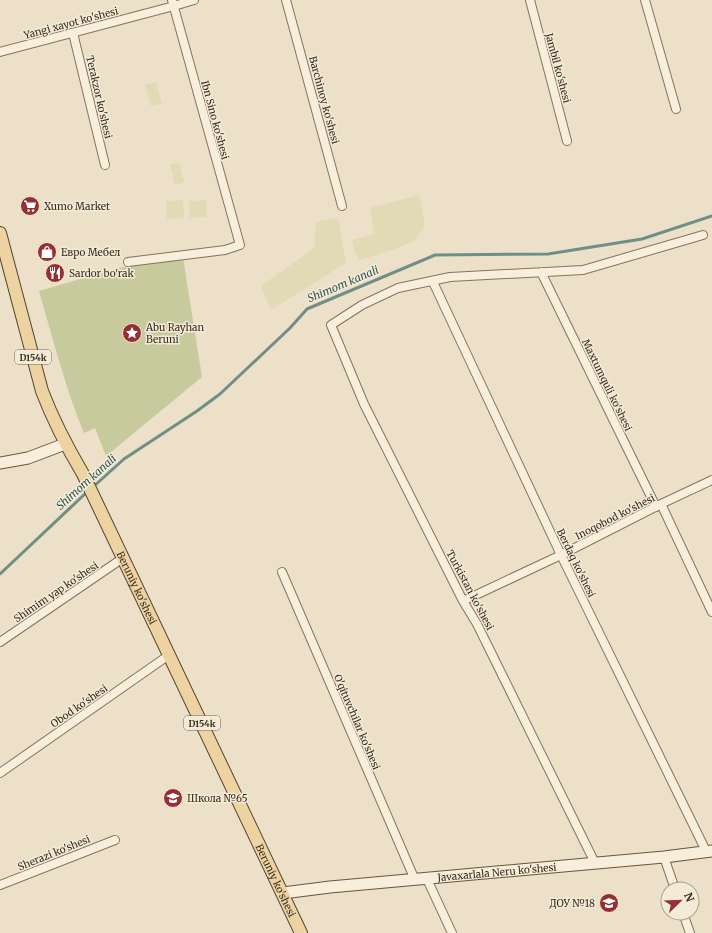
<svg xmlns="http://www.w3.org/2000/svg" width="712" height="933" font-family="Merriweather,serif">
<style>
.farmland{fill:#e2d9b5}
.green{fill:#c6ca9c}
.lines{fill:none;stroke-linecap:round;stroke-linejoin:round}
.stream{stroke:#6f8f86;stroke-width:3}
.street-casing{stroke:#87735d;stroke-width:10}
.secondary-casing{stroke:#695441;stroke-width:13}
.primary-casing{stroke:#564131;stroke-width:14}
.street{stroke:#f7eedb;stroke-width:8}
.secondary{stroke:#f7eedb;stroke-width:11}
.primary{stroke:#edd3a2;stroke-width:12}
.labels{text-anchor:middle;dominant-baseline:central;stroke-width:3;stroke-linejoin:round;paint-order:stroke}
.shield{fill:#f4ebd7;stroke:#716557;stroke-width:1}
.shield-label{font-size:9px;font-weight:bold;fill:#392b20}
.street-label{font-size:10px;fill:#392b20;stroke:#f4ebd7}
.poi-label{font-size:10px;fill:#392b20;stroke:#f4ebd7;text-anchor:start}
.water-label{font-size:11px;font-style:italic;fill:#305754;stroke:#f4ebd7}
</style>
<rect width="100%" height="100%" fill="#ece0c8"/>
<path class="farmland" d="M156 82 162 104 151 106 145 85Z
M179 163 184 182 175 185 170 165Z
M419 195 425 225 415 240 398 248 360 260 354 250 352 240 374 234 370 208Z
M183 200 184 218 167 219 166 201Z
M206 200 207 217 190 218 189 201Z
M338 218 346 263 271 310 261 286 314 248 316 222Z"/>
<path class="green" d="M183 258 202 377 106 456 95 428 84 433C65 387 53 339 39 291L118 268Z"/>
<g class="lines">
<path class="stream" d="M93 487 124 459 197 411 220 394 290 328 307 309 435 255 548 254 642 239 712 216
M0 574 87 492"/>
<g class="street-casing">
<path id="street" d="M286 0 342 206
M530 0 567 141
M645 0 676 109
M73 33 105 165
M0 52 174 6 194 0
M128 262 225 250 240 245 172 0
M541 272 656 507
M433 282 561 555 706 851
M661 504 712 612
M282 572 415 880
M463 601 561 555 661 504 712 480
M0 642 123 558
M0 773 169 655
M664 857 675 889
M595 863 477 624 463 601 364 404 331 325 362 305 398 288 450 277 583 270 703 235
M427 879 452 933
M0 885 115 840
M683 913 690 933"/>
</g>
<g class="secondary-casing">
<g id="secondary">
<path d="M0 463 28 458 65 444"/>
<path id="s1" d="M283 893 330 887 664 857 712 851"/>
</g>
</g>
<g class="primary-casing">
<g id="primary">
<path id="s2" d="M0 233 42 391C53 420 67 447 83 474L301 933"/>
</g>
</g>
<use href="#street" class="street"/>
<use href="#secondary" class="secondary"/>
<use href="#primary" class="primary"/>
</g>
<defs>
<g id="supermarket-disc" transform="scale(1)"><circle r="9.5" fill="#943034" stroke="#f4ebd7"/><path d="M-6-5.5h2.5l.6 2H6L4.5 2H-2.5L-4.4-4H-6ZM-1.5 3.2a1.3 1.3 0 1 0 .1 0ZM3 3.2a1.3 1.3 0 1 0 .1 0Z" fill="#fff"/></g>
<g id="shop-disc" transform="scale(1)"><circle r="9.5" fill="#943034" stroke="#f4ebd7"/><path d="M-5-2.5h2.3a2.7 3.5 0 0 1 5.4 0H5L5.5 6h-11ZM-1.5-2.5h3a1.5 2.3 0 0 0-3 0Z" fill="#fff"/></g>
<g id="restaurant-disc" transform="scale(1)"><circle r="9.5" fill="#943034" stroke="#f4ebd7"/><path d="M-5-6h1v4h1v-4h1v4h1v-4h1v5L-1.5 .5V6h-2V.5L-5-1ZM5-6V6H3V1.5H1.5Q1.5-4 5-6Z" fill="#fff"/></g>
<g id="sight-disc" transform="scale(1)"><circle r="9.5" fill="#943034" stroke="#f4ebd7"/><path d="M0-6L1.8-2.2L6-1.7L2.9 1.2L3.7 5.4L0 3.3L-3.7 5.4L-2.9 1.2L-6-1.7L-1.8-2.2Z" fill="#fff"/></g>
<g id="school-disc" transform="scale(1)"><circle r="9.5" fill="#943034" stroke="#f4ebd7"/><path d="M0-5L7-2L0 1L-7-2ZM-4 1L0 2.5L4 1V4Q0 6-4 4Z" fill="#fff"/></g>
</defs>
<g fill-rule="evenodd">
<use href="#supermarket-disc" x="30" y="206"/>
<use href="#shop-disc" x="47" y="252"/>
<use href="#restaurant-disc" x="55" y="273"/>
<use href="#sight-disc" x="132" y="333"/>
<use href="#school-disc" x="173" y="798"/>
<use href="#school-disc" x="609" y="903"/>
</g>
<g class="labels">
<g class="shield">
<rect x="15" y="350" width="36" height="14" rx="3"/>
<rect x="184" y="716" width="36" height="14" rx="3"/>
</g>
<g class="shield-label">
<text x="33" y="357">D154k</text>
<text x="202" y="723">D154k</text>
</g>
<g class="street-label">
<text transform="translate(71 23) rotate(-15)">Yangi xayot ko'shesi</text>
<text transform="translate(558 68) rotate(75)">Jambil ko'shesi</text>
<text transform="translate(99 97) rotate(77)">Terakzor ko'shesi</text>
<text transform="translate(324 100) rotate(75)">Barchinoy ko'shesi</text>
<text transform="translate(215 120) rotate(75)">Ibn Sino ko'shesi</text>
<text transform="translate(607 385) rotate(64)">Maxtumquli ko'shesi</text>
<text transform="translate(615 517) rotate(-27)">Inoqobod ko'shesi</text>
<text transform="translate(576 563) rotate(64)">Berdaq ko'shesi</text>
<text stroke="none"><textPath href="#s2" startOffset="382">Beruniy ko'shesi</textPath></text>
<text transform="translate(470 590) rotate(62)">Turkistan ko'shesi</text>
<text transform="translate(56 592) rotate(-34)">Shimim yap ko'shesi</text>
<text transform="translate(79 706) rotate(-35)">Obod ko'shesi</text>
<text transform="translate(357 722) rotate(67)">O'qituvchilar ko'shesi</text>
<text transform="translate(54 853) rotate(-22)">Sherazi ko'shesi</text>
<text stroke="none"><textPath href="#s1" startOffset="215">Javaxarlala Neru ko'shesi</textPath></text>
<text stroke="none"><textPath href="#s2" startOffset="706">Beruniy ko'shesi</textPath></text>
</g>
<g class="poi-label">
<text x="44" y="206">Xumo Market</text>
<text x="61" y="252">Евро Мебел</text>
<text x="69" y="273">Sardor bo'rak</text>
<text x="146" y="327">Abu Rayhan<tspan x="146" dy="12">Beruni</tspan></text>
<text x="187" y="798">Школа №65</text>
<text x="595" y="903" text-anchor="end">ДОУ №18</text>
</g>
<g class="water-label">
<text transform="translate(343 284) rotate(-23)">Shimom kanali</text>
<text transform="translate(86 482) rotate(-42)">Shimom kanali</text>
</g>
</g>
<g transform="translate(680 901) rotate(67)"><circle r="19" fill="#f4ebd7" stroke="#a99e8e"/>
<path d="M0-3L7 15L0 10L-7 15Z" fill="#943034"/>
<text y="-6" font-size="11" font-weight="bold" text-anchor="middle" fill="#392b20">N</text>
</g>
</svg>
